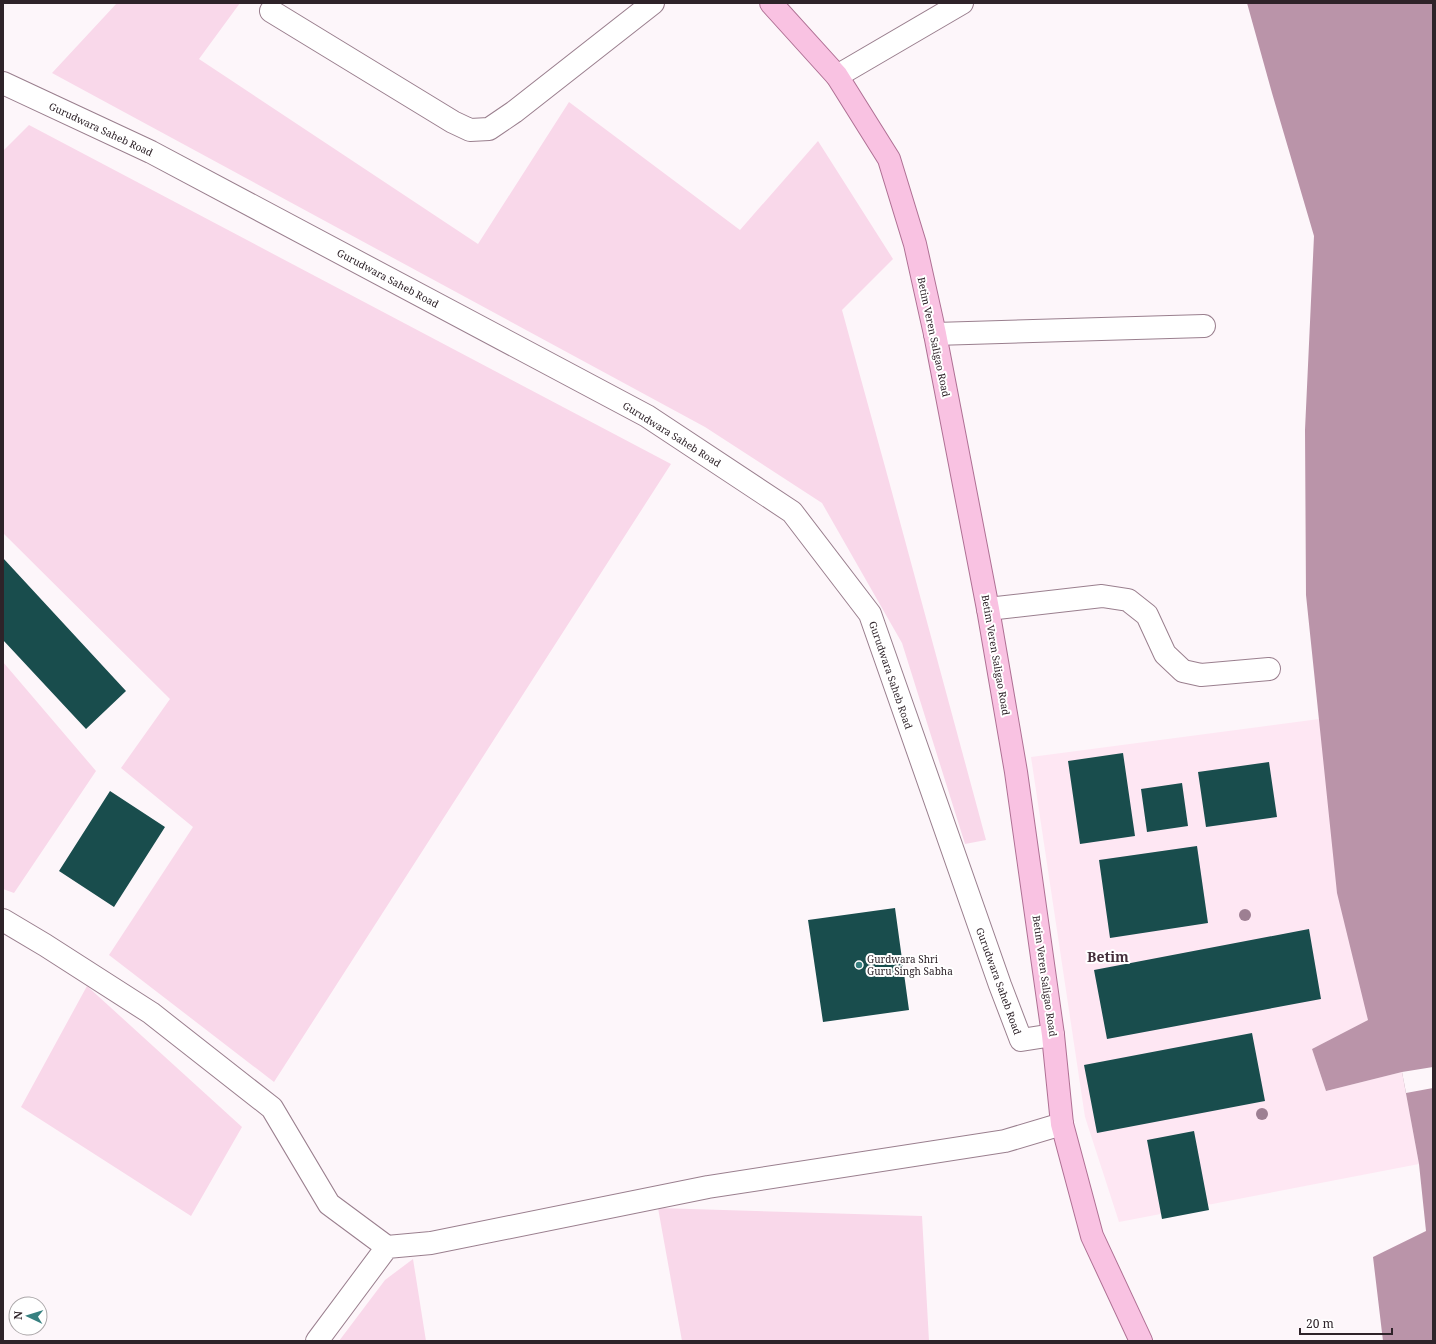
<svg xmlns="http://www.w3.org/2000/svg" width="1436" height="1344" font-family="'Noto Serif',serif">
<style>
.built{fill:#fee7f3}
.green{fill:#f9d8ea}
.water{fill:#ba94a9}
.pier{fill:#fdf6fa}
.building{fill:#194d4d}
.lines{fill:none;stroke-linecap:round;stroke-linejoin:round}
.minor-casing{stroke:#9a7f8e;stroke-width:24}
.major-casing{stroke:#af7094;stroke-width:24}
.minor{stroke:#fff;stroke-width:22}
.major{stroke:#f9c2e2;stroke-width:22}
.tree{fill:#9d7f92}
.poi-dot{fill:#378080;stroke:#fff;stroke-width:1.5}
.labels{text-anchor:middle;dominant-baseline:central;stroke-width:4;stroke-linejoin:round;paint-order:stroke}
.street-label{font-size:10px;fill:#2e2329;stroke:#fff}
.poi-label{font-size:10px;fill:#2e2329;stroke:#fff;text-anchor:start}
.district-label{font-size:14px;font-weight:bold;fill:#452f3b;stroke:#fff}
</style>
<rect width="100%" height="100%" fill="#fdf6fa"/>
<path class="built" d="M1319 719 1368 1020 1312 1049 1326 1091 1402 1072 1419 1164 1119 1222 1085 1117 1031 757Z"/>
<path class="green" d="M117 3H240L199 59 478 244 569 102 740 230 818 141 893 259 842 310 890 485 986 840 965 844 902 643 822 503 705 427 52 73Z
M29 125 671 464 274 1082 109 955 193 827 121 768 170 699 3 533V151Z
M3 662 96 771 14 893 3 889Z
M87 986 242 1127 191 1216 21 1107Z
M658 1208 922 1216 929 1341H682Z
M413 1259 426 1341H339L385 1280Z"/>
<path class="water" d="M1247 3H1433V1341H1383L1373 1257 1426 1231 1419 1164 1402 1072 1326 1091 1312 1049 1368 1020 1337 893 1306 595 1305 430 1314 236 1272 93Z"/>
<path class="pier" d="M1433 1067V1088L1406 1093 1402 1072Z"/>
<path class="building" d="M3 558 126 691 86 729 3 640Z
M1123 753 1135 836 1080 844 1068 761Z
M1269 762 1277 817 1206 827 1198 772Z
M1182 783 1188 826 1147 832 1141 789Z
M110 791 165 827 114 907 59 871Z
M1197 846 1208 923 1110 938 1099 860Z
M895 908 909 1010 823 1022 808 920Z
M1309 929 1321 999 1107 1039 1094 970Z
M1252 1033 1265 1101 1097 1133 1084 1065Z
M1194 1131 1209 1210 1162 1219 1147 1140Z"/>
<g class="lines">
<g class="minor-casing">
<path id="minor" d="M271 11 453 122 470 130 489 129 514 112 653 3
M837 76 962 3
M3 83 151 152 647 416 792 512 870 614 1000 985 1021 1040 1053 1035
M935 334 1204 326
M988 609 1102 596 1128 600 1147 615 1165 654 1183 671 1201 675 1269 669
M3 920 45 945 151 1013 272 1108 329 1204 387 1247 431 1243 708 1187 1005 1141 1062 1124
M317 1341 387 1247"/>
</g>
<g class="major-casing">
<path id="major" d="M771 3 837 76 889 159 915 244 935 334 988 609 1016 772 1053 1035 1062 1124 1092 1236 1141 1341"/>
</g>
<use href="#minor" class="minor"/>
<use href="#major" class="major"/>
</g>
<g class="tree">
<circle cx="1245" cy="915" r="6"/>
<circle cx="1262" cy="1114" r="6"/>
</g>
<circle class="poi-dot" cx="859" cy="965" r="4"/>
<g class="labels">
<g class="street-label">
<text transform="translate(101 129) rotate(25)">Gurudwara Saheb Road</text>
<text transform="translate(388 278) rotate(28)">Gurudwara Saheb Road</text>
<text transform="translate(934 337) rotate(78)">Betim Veren Saligao Road</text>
<text transform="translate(672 434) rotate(32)">Gurudwara Saheb Road</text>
<text transform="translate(996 655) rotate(80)">Betim Veren Saligao Road</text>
<text transform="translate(891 675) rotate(71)">Gurudwara Saheb Road</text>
<text transform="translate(1045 976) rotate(82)">Betim Veren Saligao Road</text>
<text transform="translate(999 981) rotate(70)">Gurudwara Saheb Road</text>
</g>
<g class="poi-label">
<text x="867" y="959">Gurdwara Shri<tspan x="867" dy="12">Guru Singh Sabha</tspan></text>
</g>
<g class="district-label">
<text x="1108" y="956">Betim</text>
</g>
</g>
<rect width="1436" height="1344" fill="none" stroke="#2e2329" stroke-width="8"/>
<g transform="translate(28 1316) rotate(274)"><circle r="19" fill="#ffffff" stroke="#aba7a9"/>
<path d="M0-3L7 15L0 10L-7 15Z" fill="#378080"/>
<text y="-6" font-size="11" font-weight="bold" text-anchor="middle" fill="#2e2329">N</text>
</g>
<path d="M1300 1328v6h92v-6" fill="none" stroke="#2e2329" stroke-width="2"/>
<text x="1306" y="1328" font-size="12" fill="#2e2329" stroke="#ffffff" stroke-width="3" paint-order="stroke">20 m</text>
</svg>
